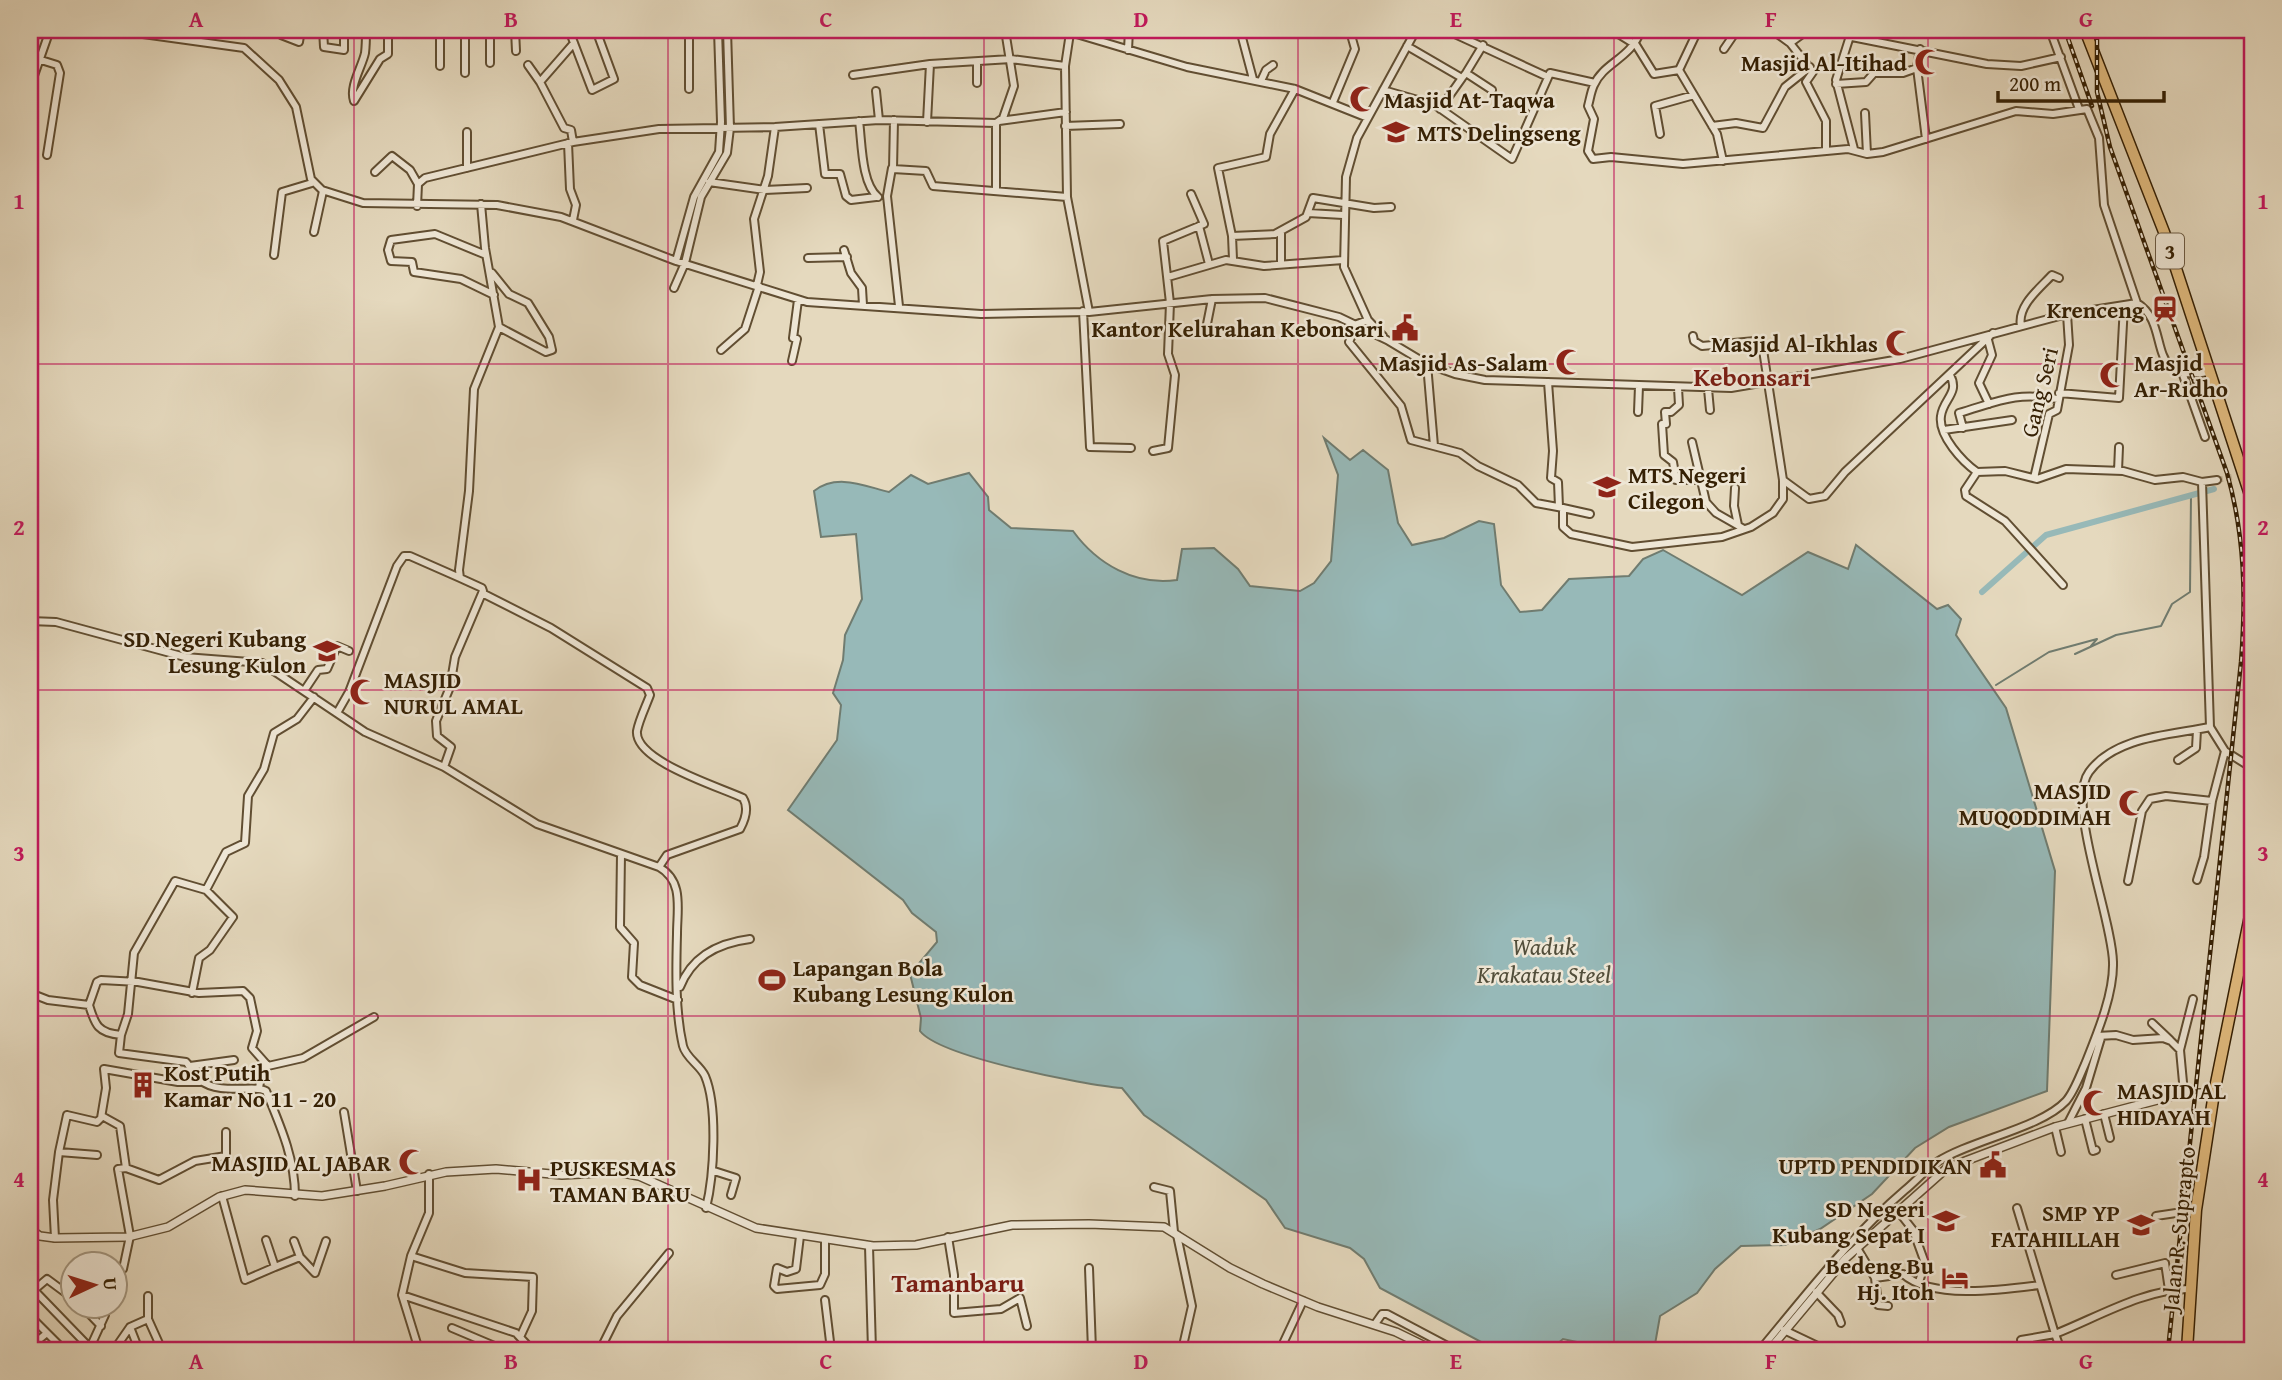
<svg xmlns="http://www.w3.org/2000/svg" width="2282" height="1380" font-family="'Gentium Book Plus',serif">
<style>
.water{fill:#97b9b8;stroke:#707c70;stroke-width:2}
.lines{fill:none;stroke-linecap:round;stroke-linejoin:round}
.stream{stroke:#707c70;stroke-width:2}
.canal{stroke:#97b9b8;stroke-width:6}
.minor-tunnel{stroke:#c2b499;stroke-width:6;stroke-dasharray:6 3;stroke-linecap:butt}
.minor-casing{stroke:#614e32;stroke-width:10}
.tertiary-casing{stroke:#614e32;stroke-width:10}
.trunk-casing{stroke:#352004;stroke-width:13}
.minor{stroke:#eee6d5;stroke-width:6}
.tertiary{stroke:#eee6d5;stroke-width:7}
.trunk{stroke:#e2bc7f;stroke-width:10}
.rail-casing{stroke:#352004;stroke-width:4.5}
.rail{stroke:#eee6d5;stroke-width:2;stroke-dasharray:5;stroke-linecap:butt}
.grid{fill:none;stroke:#c2185b;stroke-width:2;stroke-opacity:0.55}
.labels{text-anchor:middle;dominant-baseline:central;stroke-width:5;stroke-linejoin:round;paint-order:stroke}
.shield{fill:#eee6d5;stroke:#6c5b43;stroke-width:2}
.shield-label{font-size:21px;font-weight:bold;fill:#352004}
.poi-label{font-size:23px;font-weight:bold;fill:#352004;stroke:#eee6d5;text-anchor:end}
.street-label{font-size:23px;fill:#352004;stroke:#eee6d5}
.water-label{font-size:24px;font-style:italic;fill:#524e3a;stroke:#eee6d5}
.quarter-label{font-size:26px;font-weight:bold;fill:#7a1f14;stroke:#eee6d5}
.neatline{fill:none;stroke:#c2185b;stroke-width:2.5}
.grid-label{font-size:23px;text-anchor:middle;font-weight:bold;fill:#c2185b}
</style>
<rect width="100%" height="100%" fill="#e5d9be"/>
<filter id="stains"><feTurbulence type="fractalNoise" baseFrequency=".00286" numOctaves="4"/><feColorMatrix values="0 0 0 0 .2 0 0 0 0 .09 0 0 0 0 .02 0 0 0 .5 -.17"/></filter>
<radialGradient id="worn" r=".72"><stop offset=".6" stop-color="#630" stop-opacity="0"/><stop offset="1" stop-color="#630" stop-opacity=".3"/></radialGradient>
<path class="water" d="M1324 438 1350 460 1363 450 1388 470 1398 523 1412 545 1444 538 1479 521 1494 524 1501 585 1520 612 1542 610 1569 579 1629 576 1643 559 1663 550 1742 595 1808 552 1848 569 1856 545 1937 609 1948 605 1961 619 1956 635 2006 708 2055 871 2047 1091 1949 1127 1915 1148 1872 1194 1820 1229 1785 1245 1741 1246 1715 1269 1697 1293 1660 1316 1654 1350H1600L1596 1346 1563 1339 1550 1350H1496L1380 1288 1364 1259 1350 1248 1285 1228 1266 1200 1144 1115 1122 1088C1084 1085 940 1057 920 1031L921 1018 910 974 937 942 936 932 912 913 903 900 788 810 837 740 841 705 833 693 843 660 845 635 862 599 856 534 821 537 814 491C837 473 864 486 889 492L911 475 928 484 969 473 988 497 989 510 1011 528 1073 531C1097 564 1135 586 1177 580L1182 549 1214 548 1238 569 1250 586 1300 591 1314 583 1331 561 1338 475Z"/>
<g class="lines">
<path class="stream" d="M2075 654 2116 635 2161 626 2172 604 2190 592 2191 495
M1996 685 2049 652 2097 639 2091 646"/>
<path class="canal" d="M2251 475H2252
M1982 592 2046 535 2214 489"/>
<path class="minor-tunnel" d="M2217 480 2232 477"/>
<g class="minor-casing">
<path id="minor" d="M114 30 244 48 279 80 296 107 311 179 322 190 363 203 497 205 561 217 676 261 807 302 981 314 1089 312 1212 299 1265 298 1339 317 1387 340 1427 364 1455 374 1485 380 1731 388 1900 359 2067 314 2137 303C2173 325 2142 384 2208 372
M279 30 281 35 299 42 301 30
M323 30 324 47 344 50V30
M366 30C366 37 366 45 365 53 362 67 349 86 354 101L380 59 388 54V30
M490 30V63
M515 30 516 51
M569 30 592 90 614 79 596 30
M1063 30 1187 67 1295 89 1368 118
M1113 30 1130 35
M1240 30 1253 79
M1446 30 1548 77
M1612 30 1636 45 1654 74 1679 70
M1641 30C1631 59 1604 62 1594 85 1591 91 1590 99 1588 106L1594 119 1588 151 1593 159 1611 157 1683 164 1848 149 1867 154 1883 152 2016 111 2053 114 2087 109 2099 138 2104 205 2137 303
M1698 30 1679 70 1717 134 1723 161
M1698 30 1708 34 1712 30
M1772 30 1790 43 1813 72 1806 82 1826 121V151
M1849 30 1852 37 1987 64 2021 66 2061 57
M2050 30 2079 109
M1070 33 1065 66 1067 197 1089 312
M1850 36 1836 80 1854 149
M1790 43 1808 30
M1407 46 1462 78 1440 109
M1724 49 1737 30
M1128 50 1129 30
M41 60 57 65 60 73 47 155
M977 63V83
M930 64 1011 59 1065 66
M528 65 540 82
M440 66V30
M1917 68 1926 139
M465 73V30
M1466 73 1483 45
M853 75 930 64 927 122
M1462 78 1466 73 1492 90
M1261 81 1266 70 1273 65
M1836 84 1866 82 1874 73H1903L1917 68 1920 49
M30 87 50 30
M689 89V30
M1383 90 1435 105 1512 159 1550 73 1595 83
M876 91 879 120
M1333 102 1355 49 1351 35 1353 30
M1865 113 1867 154
M894 120 893 169 926 171 933 186 1067 197
M859 121C862 142 861 183 878 197
M999 121 1066 112
M819 124 825 174H840L846 196 851 200 876 197
M1065 126 1120 124
M1712 126 1736 123 1763 128 1785 87 1810 67
M467 132V168
M1660 134 1655 106 1694 95
M573 142 571 130 564 128 540 82 574 43
M568 143 570 189 576 205 573 220
M892 168 887 196 899 306
M375 172 392 156 410 170 418 184
M709 182 765 190 807 188
M996 191V123
M417 206 418 184 425 178 573 142 659 129 775 127 879 120 996 123 1003 118 1014 86 1005 30
M1308 213 1343 215
M1199 226 1209 264
M1281 231V264
M314 232 323 191
M1232 236 1218 168 1266 157 1270 134 1295 89
M844 250 851 273 862 288 863 305
M274 255 282 192 312 183
M486 255 435 234 391 240 388 250 391 261 412 262 414 272 461 279 494 295
M808 258 847 257
M1233 259 1232 236 1275 234 1306 217 1313 198 1374 208 1391 207
M676 261 694 197 719 152 721 122 718 30
M492 273 509 294 528 303 549 337 552 350 546 352 499 327
M1168 277 1226 260 1264 266 1343 260
M757 285 760 272 754 219 768 176 775 127
M674 288 685 263 701 197 727 153 730 128 727 30
M1083 311 1090 447 1131 448
M1368 320 1357 324 1349 342 1401 406 1411 440 1460 453 1478 466 1518 485 1536 503 1563 508V527L1571 534 1632 547 1722 537 1751 527 1773 513 1783 499V480L1763 350 1755 341 1702 346 1694 341 1693 336
M2021 326C2017 306 2039 289 2052 275L2059 278
M1205 334 1212 299
M1383 336 1368 320 1344 267 1346 177 1357 138 1416 30
M1988 340 1992 355 1979 383 1989 404
M721 350 745 329 759 286
M792 361 797 339 793 338 798 300
M1427 364 1434 446
M2183 375 2205 437
M1548 382 1553 451 1551 478 1558 482 1559 507
M1678 388 1679 405 1671 412H1665L1666 424H1662L1664 455 1673 462 1676 480H1701
M1708 389 1710 410
M2059 393 2119 398 2124 305
M1638 412 1639 386
M1963 428 1959 413C2000 401 2014 392 2058 399
M1944 430 2012 420
M1692 442 1706 502 1716 513 1744 529
M1153 451 1168 448 1175 375 1168 354 1170 303 1163 241 1204 224 1191 194
M2118 471 2119 447
M1977 472 1965 490 1966 496 2005 521 2063 585
M2034 478 2049 414 2057 410 2069 345 2067 314
M1783 480 1809 499 1825 496 1845 472 1993 333
M2202 482 2217 480
M1735 488 1734 506 1738 525
M1563 508 1590 514
M30 621 56 622 185 657 262 663 365 732 444 767 537 824 659 867 667 855 740 829C745 820 749 808 743 798 720 787 634 761 637 731 639 720 646 706 650 695L647 688 551 628 482 593
M304 691 318 670 327 669 337 646 349 651
M337 713 349 692 397 566 404 556H410L460 578
M2225 751 2252 768
M2178 760 2196 748 2197 730
M444 767 451 747 437 736 436 721 450 687 455 657 483 591 482 588 460 578 459 570 469 491 474 389 499 327 485 248 481 204
M621 854 620 927 634 943 632 977 640 985 678 1000
M659 867C684 881 677 909 677 934 676 970 675 1011 683 1046 686 1058 700 1065 705 1076 718 1107 714 1176 706 1208
M2197 880 2204 857 2212 801
M2128 881 2142 811 2150 799 2166 796 2212 801 2225 751 2210 727
M680 987C692 956 718 943 750 939
M30 993 48 1000 89 1005 97 982 101 980 138 982 199 993 243 991 250 998 257 1031 252 1048 268 1066
M192 993 199 958 210 950 233 917 206 890
M89 1005C95 1025 98 1033 121 1035L119 1053 186 1062C191 1067 193 1076 200 1080 220 1096 255 1084 266 1091 280 1125 295 1158 295 1196
M2152 1023 2170 1040
M121 1035 128 1014 134 953 175 881 206 890 226 852 245 843 248 796 264 769 274 733 297 719 314 697
M2097 1036 2116 1035 2133 1040 2163 1038 2171 1041 2180 1050
M190 1066 234 1060
M259 1088 262 1071 268 1066 303 1058 374 1017
M2184 1093 2180 1050 2193 999
M344 1112 357 1191
M2104 1114 2110 1138
M102 1116 120 1126 126 1168
M2085 1119 2093 1151 2096 1150
M2068 1123 2086 1088 2101 1038
M2055 1127 2061 1152
M59 1152 67 1115 97 1122 101 1118 106 1088 104 1069 178 1082H200
M714 1171 736 1178 731 1195
M1154 1187 1170 1191 1174 1232
M222 1196 245 1280 275 1267 266 1240
M2017 1208 2055 1334 2021 1340
M1898 1211 1913 1230 1925 1263 1919 1282
M2156 1216 2196 1210
M1177 1235 1192 1306 1182 1350
M800 1236 796 1269 787 1272 777 1268 774 1286 777 1289 820 1285 825 1274V1240
M948 1237 954 1275V1313L1001 1309 1020 1298 1027 1326
M55 1238 53 1200 59 1152 97 1155
M30 1240 36 1234
M294 1241 300 1257
M869 1246 872 1350
M1857 1248 1875 1278 1878 1305 1888 1306
M411 1256 465 1273 533 1277 532 1311 521 1335
M275 1267 300 1257 315 1273 326 1241
M1089 1268 1092 1350
M123 1269 130 1236 118 1169 126 1168 159 1180 195 1161 226 1156V1132
M2116 1275 2165 1263 2169 1290
M1875 1278 1903 1274C1932 1300 2002 1290 2040 1285
M34 1290 47 1279 74 1299
M1816 1292 1838 1315 1841 1323
M30 1293 34 1290 92 1350
M402 1295 516 1333 532 1350
M148 1296V1319
M825 1300 831 1350
M82 1306 101 1326
M30 1316 47 1333 30 1347
M1375 1324 1382 1314H1387L1455 1350
M130 1327 139 1350
M452 1328 504 1350
M1784 1330 1826 1350
M47 1333 64 1350
M89 1350 105 1315
M114 1350 130 1327 148 1319 162 1350
M419 1350 402 1295 411 1256 429 1213V1174
M600 1350 617 1316 669 1253
M1280 1350 1303 1301
M1760 1350C1806 1295 1850 1237 1905 1190 1916 1181 1926 1169 1937 1162 1971 1140 2041 1128 2066 1101 2074 1092 2080 1075 2085 1064 2097 1034 2114 994 2113 962 2112 918 2066 803 2089 772 2115 736 2172 735 2210 727L2202 482 2183 477 2155 480 2123 471 2066 469 2037 479 2005 471 1977 472C1963 462 1938 436 1941 416 1943 399 1960 393 1950 375
M2061 1350 2055 1334C2098 1317 2144 1289 2190 1289"/>
</g>
<g class="tertiary-casing">
<path id="tertiary" d="M30 1229 40 1236 55 1238 128 1237 168 1227 219 1197 245 1190 322 1196 385 1186 446 1172 496 1169 562 1175 617 1172 639 1176 756 1228 873 1246 916 1245 1012 1225 1089 1224 1164 1227 1230 1268 1263 1284 1318 1307 1396 1332 1433 1350
M1769 1350 1846 1258 1947 1168 2055 1127 2184 1093H2214"/>
</g>
<g class="trunk-casing">
<path id="trunk" d="M2085 30 2164 232 2252 501
M2187 1350 2196 1210 2214 1093 2252 906"/>
</g>
<use href="#minor" class="minor"/>
<use href="#tertiary" class="tertiary"/>
<use href="#trunk" class="trunk"/>
<g class="rail-casing">
<path id="rail" d="M2065 30 2092 106
M2097 30V92L2110 147 2227 473C2245 536 2246 598 2241 662L2168 1350"/>
</g>
<use href="#rail" class="rail"/>
</g>
<path class="grid" d="M354 30V1350M668 30V1350M984 30V1350M1298 30V1350M1614 30V1350M1928 30V1350M30 364H2252M30 690H2252M30 1016H2252"/>
<defs>
<g id="mosque-bare" transform="scale(2.1)"><path d="M3.5-4.9A6 6 0 1 0 3.5 4.9A5 5 0 1 1 3.5-4.9Z" fill="#8f2418" stroke="#eee6d5" stroke-width="2.5" paint-order="stroke"/></g>
<g id="school-bare" transform="scale(2.1)"><path d="M0-5L7-2L0 1L-7-2ZM-4 1L0 2.5L4 1V4Q0 6-4 4Z" fill="#8f2418" stroke="#eee6d5" stroke-width="2.5" paint-order="stroke"/></g>
<g id="station-bare" transform="scale(2.1)"><path d="M-3-6H3Q5-6 5-4V2Q5 4 3 4L4.5 6H3L1.5 4h-3L-3 6H-4.5L-3 4Q-5 4-5 2V-4Q-5-6-3-6ZM-3.5-4v3h7v-3ZM-3.5 1v1.5H-2V1ZM2 1v1.5H3.5V1Z" fill="#8f2418" stroke="#eee6d5" stroke-width="2.5" paint-order="stroke"/></g>
<g id="civic-bare" transform="scale(2.1)"><path d="M-.6-6.5H3V-4.5H.6V-3L4-1V1h2V6H-6V1h2V-1L-.6-3ZM-1.2 2.5V6h2.4V2.5Z" fill="#8f2418" stroke="#eee6d5" stroke-width="2.5" paint-order="stroke"/></g>
<g id="stadium-bare" transform="scale(2.1)"><path d="M0-5a6.5 5 0 1 0 0 10a6.5 5 0 1 0 0-10ZM-3.5-1.8h7v3.6h-7Z" fill="#8f2418" stroke="#eee6d5" stroke-width="2.5" paint-order="stroke"/></g>
<g id="building-bare" transform="scale(2.1)"><path d="M-4-6H4V6H1V3H-1V6H-4ZM-2.5-4.3h1.7v1.8h-1.7ZM.8-4.3h1.7v1.8H.8ZM-2.5-1h1.7V.8h-1.7ZM.8-1h1.7V.8H.8Z" fill="#8f2418" stroke="#eee6d5" stroke-width="2.5" paint-order="stroke"/></g>
<g id="hospital-bare" transform="scale(2.1)"><path d="M-5-5h3v3.5h4V-5h3V5h-3V1.5h-4V5h-3Z" fill="#8f2418" stroke="#eee6d5" stroke-width="2.5" paint-order="stroke"/></g>
<g id="hotel-bare" transform="scale(2.1)"><path d="M-6-4.5h1.5V1H6V5H4.5V3h-9V5H-6ZM-4 0a1.8 1.8 0 1 1 3.6 0ZM.5 0V-2.5h3Q6-2.5 6 0Z" fill="#8f2418" stroke="#eee6d5" stroke-width="2.5" paint-order="stroke"/></g>
</defs>
<g fill-rule="evenodd">
<use href="#mosque-bare" x="1928" y="62"/>
<use href="#mosque-bare" x="1363" y="99"/>
<use href="#school-bare" x="1396" y="132"/>
<use href="#station-bare" x="2165" y="309"/>
<use href="#civic-bare" x="1405" y="328"/>
<use href="#mosque-bare" x="1899" y="343"/>
<use href="#mosque-bare" x="1569" y="362"/>
<use href="#mosque-bare" x="2113" y="375"/>
<use href="#school-bare" x="1607" y="487"/>
<use href="#school-bare" x="327" y="651"/>
<use href="#mosque-bare" x="363" y="692"/>
<use href="#mosque-bare" x="2132" y="803"/>
<use href="#stadium-bare" x="772" y="980"/>
<use href="#building-bare" x="143" y="1085"/>
<use href="#mosque-bare" x="2096" y="1103"/>
<use href="#mosque-bare" x="412" y="1162"/>
<use href="#civic-bare" x="1993" y="1165"/>
<use href="#hospital-bare" x="529" y="1180"/>
<use href="#school-bare" x="1946" y="1221"/>
<use href="#school-bare" x="2141" y="1225"/>
<use href="#hotel-bare" x="1955" y="1278"/>
</g>
<g class="labels">
<rect class="shield" x="2156" y="233.5" width="28" height="35" rx="5"/>
<g class="shield-label">
<text x="2170" y="251">3</text>
</g>
<g class="poi-label">
<text x="1907" y="62">Masjid Al-Itihad</text>
<text x="1384" y="99" text-anchor="start">Masjid At-Taqwa</text>
<text x="1417" y="132" text-anchor="start">MTS Delingseng</text>
<text x="2144" y="309">Krenceng</text>
<text x="1384" y="328">Kantor Kelurahan Kebonsari</text>
<text x="1878" y="343">Masjid Al-Ikhlas</text>
<text x="1548" y="362">Masjid As-Salam</text>
<text x="2134" y="362" text-anchor="start">Masjid<tspan x="2134" dy="26">Ar-Ridho</tspan></text>
<text x="1628" y="474" text-anchor="start">MTS Negeri<tspan x="1628" dy="26">Cilegon</tspan></text>
<text x="306" y="638">SD Negeri Kubang<tspan x="306" dy="26">Lesung Kulon</tspan></text>
<text x="384" y="679" text-anchor="start">MASJID<tspan x="384" dy="26">NURUL AMAL</tspan></text>
<text x="2111" y="790">MASJID<tspan x="2111" dy="26">MUQODDIMAH</tspan></text>
<text x="793" y="967" text-anchor="start">Lapangan Bola<tspan x="793" dy="26">Kubang Lesung Kulon</tspan></text>
<text x="164" y="1072" text-anchor="start">Kost Putih<tspan x="164" dy="26">Kamar No 11 - 20</tspan></text>
<text x="2117" y="1090" text-anchor="start">MASJID AL<tspan x="2117" dy="26">HIDAYAH</tspan></text>
<text x="391" y="1162">MASJID AL JABAR</text>
<text x="1972" y="1165">UPTD PENDIDIKAN</text>
<text x="550" y="1167" text-anchor="start">PUSKESMAS<tspan x="550" dy="26">TAMAN BARU</tspan></text>
<text x="1925" y="1208">SD Negeri<tspan x="1925" dy="26">Kubang Sepat I</tspan></text>
<text x="2120" y="1212">SMP YP<tspan x="2120" dy="26">FATAHILLAH</tspan></text>
<text x="1934" y="1265">Bedeng Bu<tspan x="1934" dy="26">Hj. Itoh</tspan></text>
</g>
<g class="street-label">
<text transform="translate(2039 392) rotate(-76)">Gang Seri</text>
<text transform="translate(2178 1229) rotate(-84)">Jalan R. Suprapto</text>
</g>
<g class="water-label">
<text x="1544" y="946">Waduk<tspan x="1544" dy="28">Krakatau Steel</tspan></text>
</g>
<g class="quarter-label">
<text x="1752" y="376">Kebonsari</text>
<text x="958" y="1282">Tamanbaru</text>
</g>
</g>
<rect width="2282" height="1380" fill="none" stroke="#e5d9be" stroke-width="77"/>
<g transform="translate(94 1285) rotate(86)"><circle r="33" fill="#eee6d5" stroke="#a49781" stroke-width="2"/>
<path d="M0-5L12 26L0 18L-12 26Z" fill="#8f2418"/>
<text y="-10" font-size="19" font-weight="bold" text-anchor="middle" fill="#352004">U</text>
</g>
<path d="M1998 91v10h166v-10" fill="none" stroke="#352004" stroke-width="3.5"/>
<text x="2009" y="91" font-size="21" fill="#352004" stroke="#eee6d5" stroke-width="5" paint-order="stroke">200 m</text>
<rect x="38" y="38" width="2206" height="1304" class="neatline"/>
<g class="grid-label">
<text x="196" y="27">A</text>
<text x="511" y="27">B</text>
<text x="826" y="27">C</text>
<text x="1141" y="27">D</text>
<text x="1456" y="27">E</text>
<text x="1771" y="27">F</text>
<text x="2086" y="27">G</text>
<text x="19" y="209">1</text>
<text x="2263" y="209">1</text>
<text x="19" y="535">2</text>
<text x="2263" y="535">2</text>
<text x="19" y="861">3</text>
<text x="2263" y="861">3</text>
<text x="19" y="1187">4</text>
<text x="2263" y="1187">4</text>
<text x="196" y="1369">A</text>
<text x="511" y="1369">B</text>
<text x="826" y="1369">C</text>
<text x="1141" y="1369">D</text>
<text x="1456" y="1369">E</text>
<text x="1771" y="1369">F</text>
<text x="2086" y="1369">G</text>
</g>
<rect width="100%" height="100%" filter="url(#stains)"/>
<rect width="100%" height="100%" fill="url(#worn)"/>
</svg>
